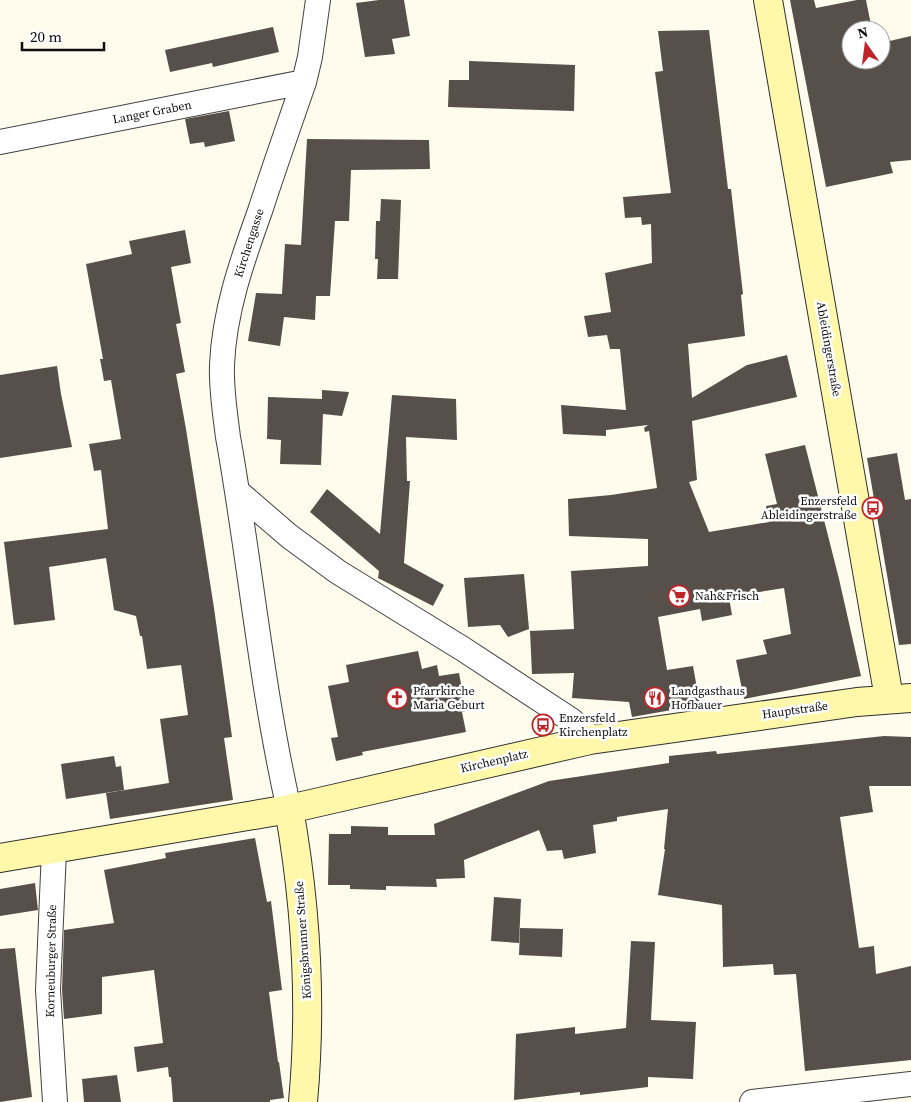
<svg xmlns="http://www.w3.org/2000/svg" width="911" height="1102" font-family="'Source Serif 4',serif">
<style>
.building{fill:#564f4a}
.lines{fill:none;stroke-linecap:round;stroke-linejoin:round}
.street-casing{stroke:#404040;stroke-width:26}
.secondary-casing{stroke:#2f2f2f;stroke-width:30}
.street{stroke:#fff;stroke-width:24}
.secondary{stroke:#fff7a9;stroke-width:28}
.labels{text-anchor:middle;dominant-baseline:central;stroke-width:5;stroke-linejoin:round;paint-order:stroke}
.street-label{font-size:12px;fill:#0d0d0d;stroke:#fff}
.poi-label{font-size:12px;fill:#0d0d0d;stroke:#fff;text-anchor:start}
</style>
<rect width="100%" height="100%" fill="#fffcee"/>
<path class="building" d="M379 0H404L410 36 392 39 395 54 365 57 356 3Z
M790 0H814L816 8 857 0H866L872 30H851V60H881V43L911 36V160L890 162 893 173 826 187Z
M273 27 279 52 213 67 212 63 170 72 165 50Z
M709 30 728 189H731L743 294 741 295 745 336 688 344 692 398 747 365 787 355 797 397 692 421 697 480 689 482 709 532 769 522 766 506 777 504 765 454 805 445 839 579 861 676 744 699 736 660 767 654 763 640 791 634 784 588 729 597 732 615 702 621 700 609 658 617 667 670 693 666 700 705 632 717 629 702 572 698 574 673 532 674 530 631 574 629 571 571 648 566V539L569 536 568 499 611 495 657 488 649 431 645 432 644 428 648 425 606 430V436L563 434 561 405 626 410 620 349H610L607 335 588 337 584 316 611 312 605 273 652 263 651 224 642 225 641 217 625 218 623 197 671 193 655 72 663 71 658 31Z
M469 61 575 65 574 111 448 107 449 80H469Z
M229 111 235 141 205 147 204 142 190 144 185 119Z
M307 139 429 140 430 169 351 170 349 221H335L330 296H316L315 320 284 317 280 346 248 341 256 293 282 294 285 244 301 245Z
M381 199 401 200 398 279H377L378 259H375L376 221H380Z
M185 230 191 263 171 267 181 323 176 324 185 372 176 374 186 429 214 608 232 737 224 738 233 800 110 819 106 793 169 783 160 719 188 715 181 665 147 669 142 636H140L136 616 114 610 106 558 49 567 55 620 14 625 4 542 108 529 101 470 94 471 89 444 121 439 111 380 104 381 100 359H103L86 264 132 254 129 241Z
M57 366 61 394 72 447 0 458V375Z
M322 390 349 392 342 416 323 414 321 465 280 464 281 440 267 439 268 397 322 399Z
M392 395 456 399 457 440 406 437 407 481H410L404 563 444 585 433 606 378 578 379 571 310 512 327 489 380 534Z
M897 453 905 500 911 499V644L899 645 867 458Z
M524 574 529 629 508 637 500 625 468 627 464 578Z
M418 651 422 669 437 665 439 676 459 673 466 711 462 712 466 732 362 752 363 755 336 761 331 738 338 737 328 686 349 682 346 665Z
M884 736 911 737V786H869L873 812 840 817 859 948 874 946 876 974 911 966V1060L805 1071 796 974 774 975 773 964 723 967 722 905 658 895 665 849H664L668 809 617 817V821L593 825 596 853 564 859 562 850 547 851 539 830 464 860 465 878 436 879 437 887 386 886V890L350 889V885H328L329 834H351V826L388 827V835H435L434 824 549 781 669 763V756L716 751 717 754Z
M114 756 116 767 121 766 124 790 66 799 61 764Z
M255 838 267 902 271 901 282 990 269 992 278 1062H279L284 1098 270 1100V1102H173L171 1077H169L168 1067 137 1072 134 1047 163 1043 154 970 102 977V1014L64 1019 62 990 64 930 114 923 104 870 166 858 165 853Z
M35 883 38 910 0 916V889Z
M494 897 521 899 519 943 491 941Z
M520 928 563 929 562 957 519 955Z
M631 941 655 942 651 1020 696 1022 693 1079 648 1077V1087L580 1095V1092L514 1100 516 1034 575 1027V1034L626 1028Z
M15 948 32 1097 0 1102V949Z
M117 1075 121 1102H84L82 1079Z"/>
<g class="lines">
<g class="street-casing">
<path id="street" d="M0 142 304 82
M238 492 289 536 338 572 463 649 571 720 587 734 590 740
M289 809C261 686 250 560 228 437 225 413 221 389 222 365 224 312 242 261 260 211 274 168 289 125 304 82L310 57 318 0
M54 850 48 990 55 1102
M752 1102 911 1084"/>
</g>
<g class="secondary-casing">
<path id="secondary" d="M768 0 889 698
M289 809C306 905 312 1004 303 1102
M0 858 289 809 590 740 857 702 911 698"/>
</g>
<use href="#street" class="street"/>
<use href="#secondary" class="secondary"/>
</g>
<defs>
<g id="bus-ring" transform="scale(1.125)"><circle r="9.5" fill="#fff" stroke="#be252a" stroke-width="1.5"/><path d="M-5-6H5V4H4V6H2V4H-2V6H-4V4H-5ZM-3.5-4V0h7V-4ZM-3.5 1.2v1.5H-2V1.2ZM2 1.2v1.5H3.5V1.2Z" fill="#be252a"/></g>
<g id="supermarket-ring" transform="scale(1.125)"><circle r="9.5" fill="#fff" stroke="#be252a" stroke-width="1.5"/><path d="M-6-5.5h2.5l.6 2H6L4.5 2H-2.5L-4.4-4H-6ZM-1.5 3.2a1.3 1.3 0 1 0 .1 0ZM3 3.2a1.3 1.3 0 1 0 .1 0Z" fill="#be252a"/></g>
<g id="church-ring" transform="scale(1.125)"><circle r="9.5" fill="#fff" stroke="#be252a" stroke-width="1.5"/><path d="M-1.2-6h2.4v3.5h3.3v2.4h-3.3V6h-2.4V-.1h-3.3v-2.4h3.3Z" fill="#be252a"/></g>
<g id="restaurant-ring" transform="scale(1.125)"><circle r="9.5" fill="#fff" stroke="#be252a" stroke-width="1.5"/><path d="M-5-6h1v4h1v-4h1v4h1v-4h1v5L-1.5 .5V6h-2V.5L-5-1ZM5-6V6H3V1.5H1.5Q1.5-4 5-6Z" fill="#be252a"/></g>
</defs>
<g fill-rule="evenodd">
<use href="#bus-ring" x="873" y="508"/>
<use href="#supermarket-ring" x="679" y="596"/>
<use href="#church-ring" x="397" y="698"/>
<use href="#restaurant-ring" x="655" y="698"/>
<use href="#bus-ring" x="543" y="725"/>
</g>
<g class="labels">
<g class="street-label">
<text transform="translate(152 112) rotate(-11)">Langer Graben</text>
<text transform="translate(249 243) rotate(-72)">Kirchengasse</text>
<text transform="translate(829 349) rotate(80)">Ableidingerstraße</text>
<text transform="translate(795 710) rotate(-8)">Hauptstraße</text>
<text transform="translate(494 761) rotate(-13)">Kirchenplatz</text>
<text transform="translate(303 940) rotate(-94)">Königsbrunner Straße</text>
<text transform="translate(51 961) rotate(-89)">Korneuburger Straße</text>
</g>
<g class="poi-label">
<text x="857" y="501" text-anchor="end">Enzersfeld<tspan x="857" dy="14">Ableidingerstraße</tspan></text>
<text x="695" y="596">Nah&amp;Frisch</text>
<text x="413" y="691">Pfarrkirche<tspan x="413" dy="14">Maria Geburt</tspan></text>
<text x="671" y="691">Landgasthaus<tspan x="671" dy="14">Hofbauer</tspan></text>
<text x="559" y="718">Enzersfeld<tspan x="559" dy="14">Kirchenplatz</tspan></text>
</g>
</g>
<g transform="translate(866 45) rotate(346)"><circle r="24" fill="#ffffff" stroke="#9e9e9e"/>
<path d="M0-4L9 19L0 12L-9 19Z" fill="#be252a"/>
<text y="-8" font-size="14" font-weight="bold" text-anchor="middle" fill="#0d0d0d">N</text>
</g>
<path d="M22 42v8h82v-8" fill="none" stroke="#0d0d0d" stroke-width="2.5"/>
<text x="30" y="42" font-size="15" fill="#0d0d0d" stroke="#ffffff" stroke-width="4" paint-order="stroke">20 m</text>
</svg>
